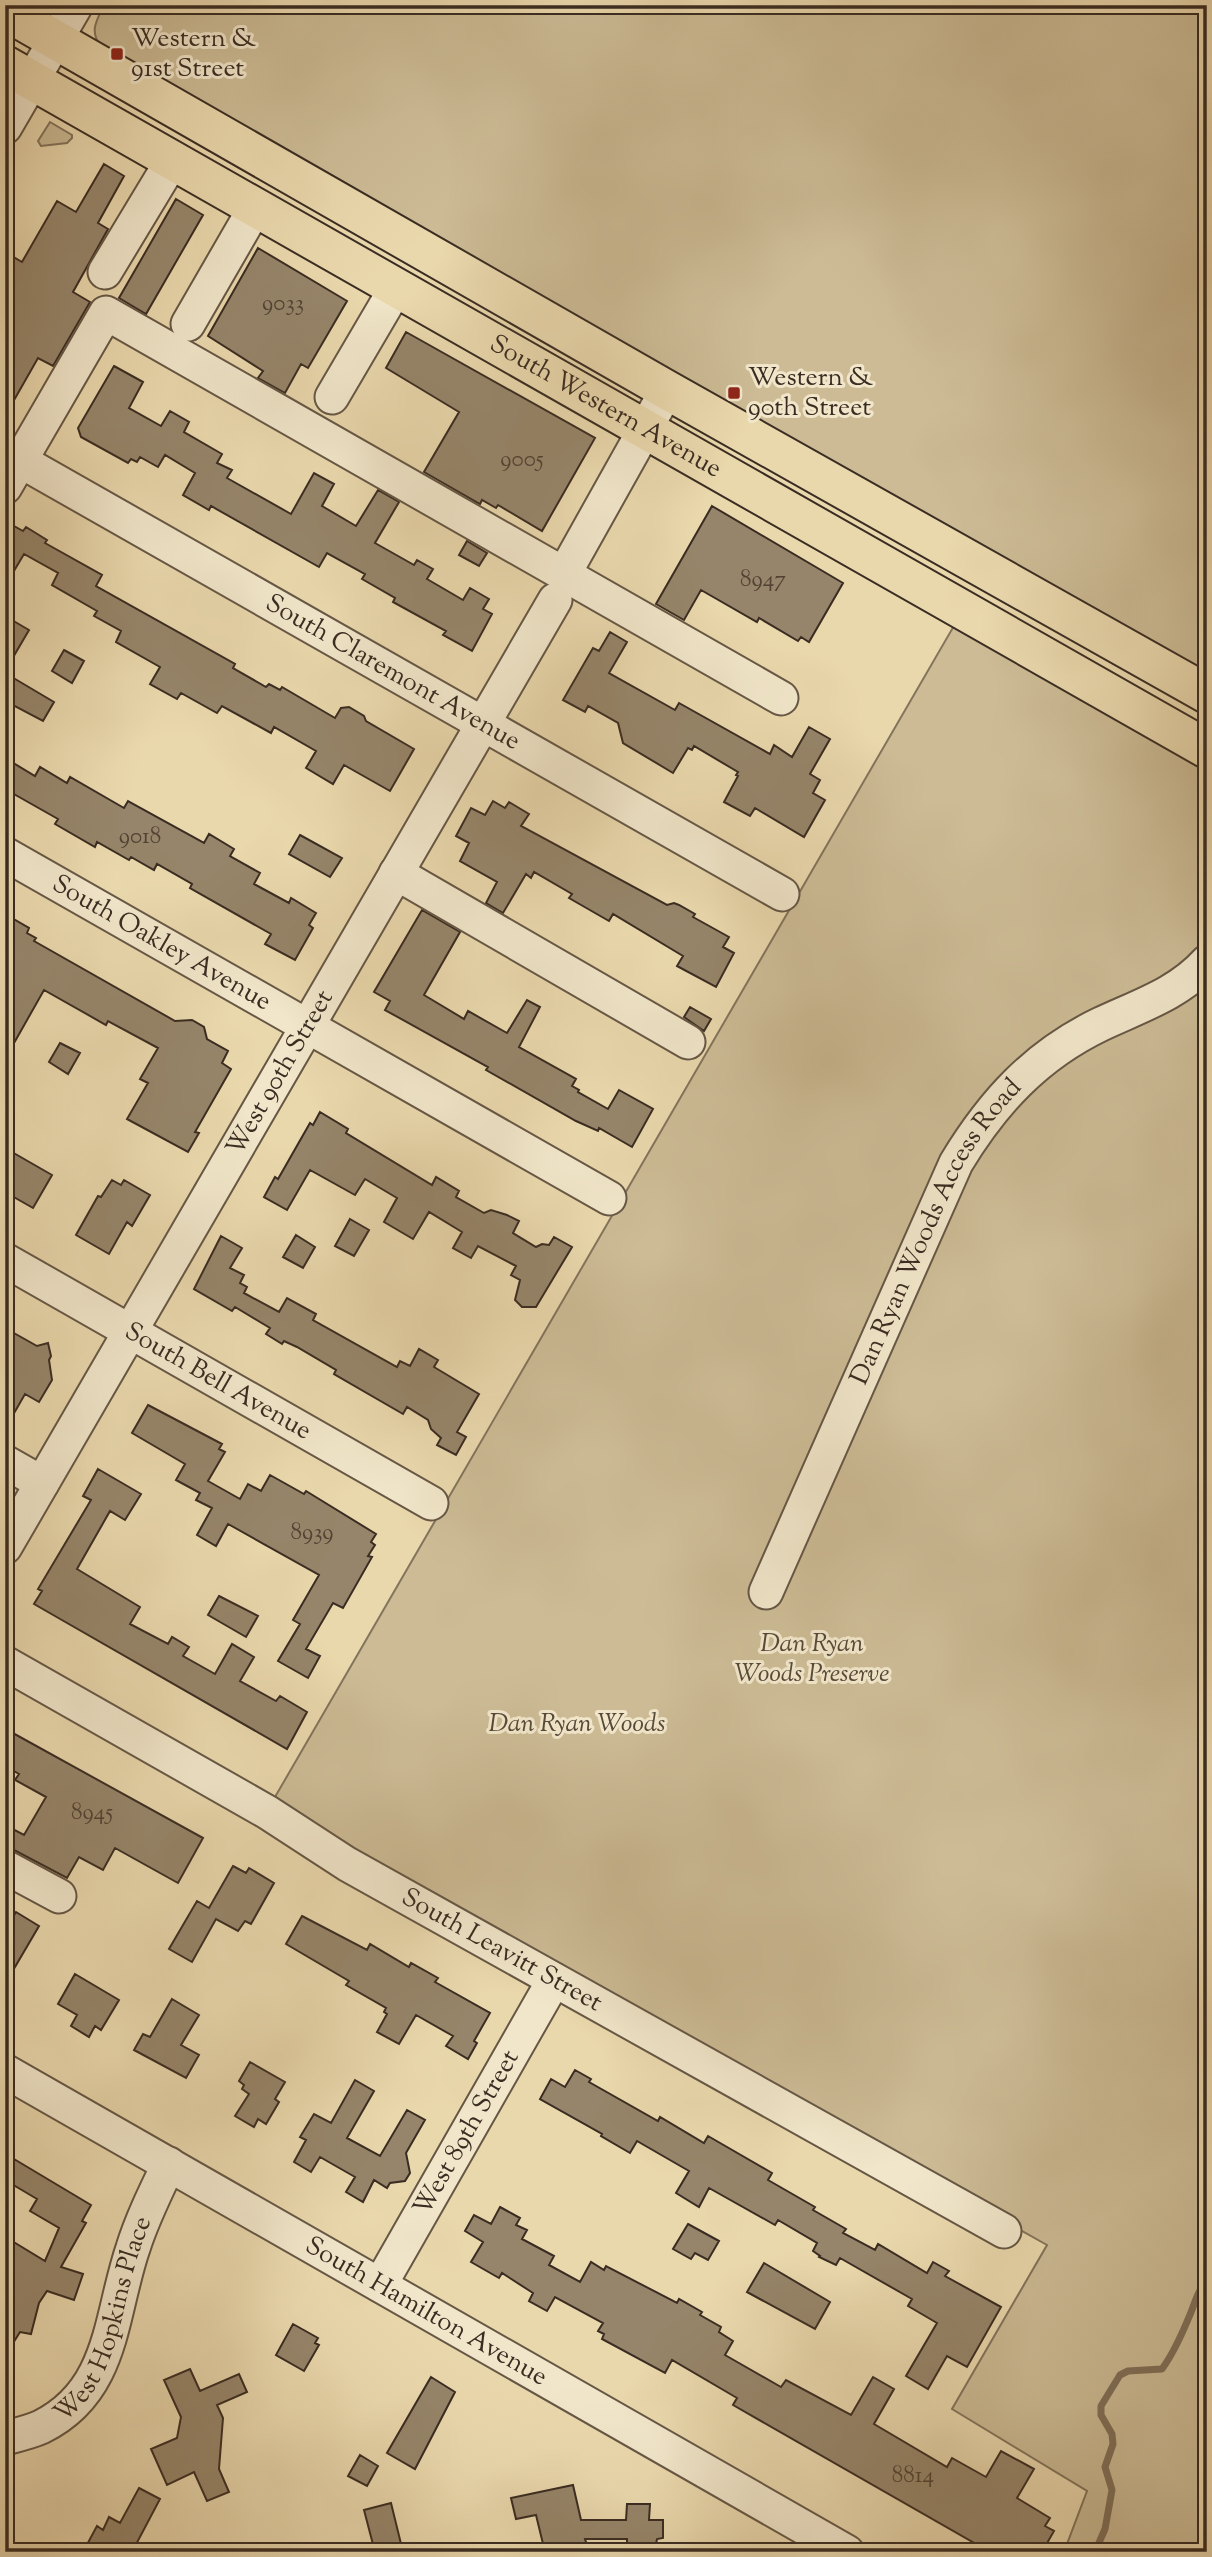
<svg xmlns="http://www.w3.org/2000/svg" width="1212" height="2557" font-family="'Sorts Mill Goudy',serif">
<style>
.green{fill:#ccbb95;stroke:#83745c;stroke-width:2}
.lines{fill:none;stroke-linecap:round;stroke-linejoin:round}
.stream{stroke:#807059;stroke-width:7}
.building{fill:#96856a;stroke:#3a2c22;stroke-width:2}
.minor-casing{stroke:#665745;stroke-width:37}
.major-casing{stroke:#3a2c22;stroke-width:42}
.minor{stroke:#f1e6ca;stroke-width:33}
.major{stroke:#ead8ad;stroke-width:38}
.poi-dot{fill:#8f2418;stroke:#f1e6ca;stroke-width:2.5}
.labels{text-anchor:middle;dominant-baseline:central;stroke-width:6;stroke-linejoin:round;paint-order:stroke}
.number-label{font-size:23px;fill:#514234}
.poi-label{font-size:26px;fill:#3a2c22;stroke:#f1e6ca;text-anchor:start}
.street-label{font-size:26px;fill:#3a2c22;stroke:#f1e6ca}
.park-label{font-size:26px;font-style:italic;fill:#574939;stroke:#f1e6ca}
</style>
<rect width="100%" height="100%" fill="#ead8ad"/>
<filter id="stains"><feTurbulence type="fractalNoise" baseFrequency=".00286" numOctaves="4"/><feColorMatrix values="0 0 0 0 .2 0 0 0 0 .09 0 0 0 0 .02 0 0 0 .5 -.17"/></filter>
<radialGradient id="worn" r=".72"><stop offset=".6" stop-color="#630" stop-opacity="0"/><stop offset="1" stop-color="#630" stop-opacity=".3"/></radialGradient>
<path class="green" d="M104 5H1207V678L103 50C89 32 95 23 104 5Z
M50 122 72 135V138L67 143 41 146 38 141Z
M955 624 1207 766V2552H1064L1087 2491 952 2409 1047 2245 351 1853 275 1797Z"/>
<g class="lines">
<path class="stream" d="M1095 2552 1105 2529 1112 2490 1105 2467 1113 2444 1112 2434 1101 2415V2406L1120 2375 1128 2371 1162 2369C1173 2354 1182 2334 1189 2317 1195 2304 1196 2293 1207 2281"/>
</g>
<path class="building" d="M104 164 124 176 98 223 108 229 73 292 90 302 53 366 38 358 5 416V252L22 262 57 201 76 212Z
M176 199 203 215 146 314 119 298Z
M258 248 347 301 308 368 301 364 285 393 258 378 263 371 208 336Z
M406 332 595 438 542 531 498 505 496 508 482 500 480 504 424 472 459 412 386 368Z
M114 366 143 382 129 408 161 426 170 411 189 422 184 432 222 454 217 463 232 470 227 478 291 514 314 473 334 484 322 506 356 526 378 490 399 502 375 543 414 565 417 560 433 569 427 579 463 600 470 588 489 599 483 609 492 614 472 651 443 635 446 631 393 602 395 598 362 579 365 574 327 553 319 567 211 506 209 510 183 495 195 473 165 455 158 467 140 457 137 462 131 459 128 463 81 437 78 428Z
M712 506 843 583 809 642 801 637 798 641 759 618 757 622 701 590 684 620 656 604Z
M5 521 23 531 26 527 47 540 45 543 102 575 96 586 235 664 233 668 266 687 269 684 280 690 282 687 335 718 341 708 349 707 364 716 366 721 414 749 390 791 344 765 333 784 306 768 316 751 274 727 271 733 222 706 217 713 181 693 177 699 150 684 160 667 116 642 121 631 94 616 97 611 52 585 58 573 24 554 5 586Z
M467 541 487 553 479 566 459 555Z
M5 616 29 630 5 671Z
M610 632 627 642 609 673 675 710 679 703 770 754 774 745 792 757 809 727 830 739 810 774 820 780 813 793 825 800 804 837 755 808 750 816 724 802 738 776 736 775 738 772 694 746 692 750 688 748 673 773 623 743 618 723 588 706 585 712 563 700 593 648 599 651Z
M64 650 84 661 72 683 52 671Z
M5 673 54 702 43 721 5 701Z
M5 758 35 776 40 767 67 783 70 777 124 808 128 801 204 843 209 834 234 849 230 856 260 873 254 884 289 903 291 898 316 913 309 925 313 928 295 960 265 944 271 934 190 888 192 884 157 864 154 870 131 857 129 860 97 842 95 847 55 824 58 819 5 789Z
M493 801 505 808 509 802 529 814 521 826 667 905 674 903 679 905 695 914 693 917 729 937 723 947 734 953 716 987 677 966 683 956 613 914 609 921 569 898 572 894 534 872 531 878 526 874 503 913 486 903 497 882 460 861 469 843 456 836 471 808 485 815Z
M300 835 342 858 330 877 289 854Z
M422 910 460 932 424 995 464 1019 468 1011 507 1033 527 1000 540 1007 519 1047 576 1079 572 1086 579 1090 578 1092 608 1109 619 1090 653 1109 632 1147 599 1128 598 1131 576 1121 486 1070 488 1067 385 1010 390 1001 374 992Z
M5 914 29 928 27 933 36 938 34 941 175 1021 192 1020 204 1027 207 1039 228 1051 222 1063 231 1069 195 1132 199 1133 188 1152 127 1119 148 1083 140 1079 158 1048 108 1021 106 1025 44 990 5 1059Z
M690 1007 711 1019 704 1031 684 1017Z
M60 1043 80 1053 68 1074 49 1062Z
M320 1112 348 1129 346 1133 432 1185 436 1177 459 1191 456 1197 484 1213 491 1210 507 1215 519 1221 513 1233 536 1247 542 1244 549 1245 554 1237 572 1247 536 1307H522L515 1300 520 1280 511 1275 516 1266 478 1246 471 1258 453 1248 462 1232 429 1212 413 1239 384 1222 397 1198 365 1179 355 1195 310 1170 287 1210 264 1197 275 1177 278 1179 310 1123 313 1125Z
M5 1148 52 1175 33 1208 5 1192Z
M112 1180 121 1185 124 1180 150 1195 132 1226 127 1222 109 1254 76 1235 98 1196 101 1197Z
M350 1219 369 1230 354 1256 335 1246Z
M296 1235 315 1247 303 1268 283 1257Z
M221 1236 242 1248 230 1268 244 1275 240 1283 247 1287 244 1293 279 1312 287 1298 316 1314 313 1320 397 1367 400 1361 410 1366 419 1349 438 1360 434 1367 479 1394 457 1432 466 1437 456 1455 437 1445 441 1438 431 1429 428 1420 407 1407 403 1414 334 1374 336 1370 297 1347 284 1341 282 1344 266 1334 270 1328 235 1307 232 1311 194 1289Z
M5 1328 37 1346 48 1343 51 1356 49 1360 52 1380 39 1402 25 1394 5 1429Z
M148 1405 222 1444 219 1449 225 1452 208 1481 240 1499 248 1484 261 1491 270 1475 304 1494 306 1491 376 1534 371 1542 375 1545 368 1556 372 1557 343 1608 333 1603 306 1649 320 1656 308 1678 278 1661 300 1624 293 1620 319 1575 228 1524 216 1546 197 1535 212 1508 196 1500 200 1493 176 1480 185 1464 132 1433Z
M98 1469 141 1494 125 1520 110 1511 77 1569 140 1607 130 1624 168 1644 172 1637 189 1647 183 1656 215 1674 232 1644 254 1657 240 1681 276 1701 280 1696 307 1712 287 1749 34 1604 42 1591 38 1589 91 1500 83 1496Z
M219 1596 258 1616 246 1637 208 1615Z
M11 1732 203 1838 178 1883 115 1848 103 1870 79 1857 67 1878 14 1850 5 1848V1825L24 1835 46 1797 15 1780 19 1774 5 1766V1741Z
M233 1866 246 1873 249 1868 274 1883 251 1924 245 1921 238 1931 216 1919 192 1962 169 1949 197 1901 209 1908Z
M16 1912 39 1926 5 1984V1930Z
M302 1916 367 1950 370 1944 409 1967 411 1963 438 1978 435 1982 490 2013 474 2041 477 2043 468 2059 446 2046 453 2036 416 2015 399 2044 377 2032 387 2014 384 2012 386 2008 346 1985 349 1981 286 1944Z
M75 1974 119 2000 101 2030 95 2026 89 2037 71 2026 77 2015 58 2004Z
M172 1999 199 2015 181 2045 199 2055 186 2078 134 2050 143 2034 150 2037Z
M250 2062 285 2082 275 2099 279 2102 266 2124 258 2119 254 2127 235 2116 249 2094 242 2089 244 2085 239 2081Z
M575 2070 591 2079 589 2082 658 2121 660 2117 704 2143 708 2136 772 2173 768 2180 815 2207 813 2210 846 2229 843 2233 875 2250 878 2244 927 2273 933 2262 949 2271 945 2276 1001 2307 967 2367 947 2356 928 2389 906 2376 937 2323 908 2306 912 2299 840 2258 836 2265 819 2257 820 2256 813 2251 817 2243 778 2220 775 2225 709 2188 699 2207 676 2193 689 2171 637 2141 630 2153 601 2136 602 2134 540 2099 551 2079 565 2087Z
M355 2080 374 2091 347 2138 380 2156 407 2110 425 2120 406 2153 410 2173 405 2181 390 2183 387 2188 374 2180 363 2202 346 2192 355 2177 320 2157 311 2172 294 2162 306 2140 300 2137 314 2114 331 2123Z
M14 2159 91 2205 82 2221 86 2223 61 2267 83 2274 74 2300 47 2291 39 2303 31 2334 20 2332 5 2356V2252L12 2241 45 2261 59 2228 30 2211 37 2199 5 2180V2174Z
M500 2207 520 2218 516 2225 527 2230 522 2239 554 2256 549 2265 580 2282 591 2262 604 2270 606 2266 677 2303 679 2299 702 2312 700 2315 721 2327 719 2332 733 2341 725 2355 781 2387 786 2380 851 2415 873 2377 894 2389 874 2424 947 2467 952 2458 986 2477 1001 2451 1034 2469 1017 2498 1050 2518 1045 2526 1054 2531 1042 2552H990L733 2405 737 2398 672 2360 665 2373 602 2339 604 2334 598 2331 603 2323 555 2297 547 2311 529 2301 533 2293 502 2273 499 2278 471 2262 483 2242 465 2231 474 2215 491 2224Z
M688 2224 719 2241 708 2260 695 2253 691 2259 673 2249Z
M764 2263 830 2302 815 2329 747 2292Z
M293 2324 318 2338 315 2343 319 2345 304 2371 276 2355Z
M190 2369 200 2391 239 2374 247 2392 217 2405 223 2418 219 2469 229 2492 207 2501 194 2472 167 2485 151 2449 177 2438 181 2417 164 2380Z
M431 2377 455 2392 415 2469 387 2453Z
M360 2455 378 2466 367 2486 348 2476Z
M573 2485 581 2520H626L627 2504H650L649 2520H663V2538L657 2539 656 2544H627V2539H585L587 2545 572 2548 573 2552H545L536 2515 516 2519 511 2498Z
M139 2488 160 2499 132 2552H83L97 2526 103 2530 109 2517 120 2523Z
M391 2503 403 2552H375L364 2510Z"/>
<g class="lines">
<g class="minor-casing">
<g id="minor">
<path d="M5 127 76 5"/>
<path d="M105 272 172 161"/>
<path d="M188 324 255 208"/>
<path d="M332 397 396 288"/>
<path id="s1" d="M5 452 782 894"/>
<path d="M5 487 106 313 781 698"/>
<path d="M564 574 667 390"/>
<path id="s2" d="M5 854 609 1198"/>
<path d="M396 873 688 1042"/>
<path id="s3" d="M5 1260 431 1503"/>
<path d="M5 1462 42 1483"/>
<path id="s4" d="M5 1547 555 600"/>
<path id="s5" d="M766 1592 956 1163C993 1102 1036 1055 1101 1024 1139 1006 1178 994 1207 962"/>
<path id="s6" d="M5 1663 267 1812 347 1864 1004 2231"/>
<path d="M5 1867 59 1896"/>
<path id="s7" d="M5 2071 847 2552"/>
<path id="s8" d="M380 2285 554 1980"/>
<path id="s9" d="M5 2438C17 2435 30 2432 41 2427 114 2391 110 2315 133 2248 142 2219 156 2191 169 2164"/>
</g>
</g>
<g class="major-casing">
<g id="major">
<path d="M5 11 667 390 1207 694"/>
<path id="s10" d="M5 65 1207 749"/>
</g>
</g>
<use href="#minor" class="minor"/>
<use href="#major" class="major"/>
</g>
<g class="poi-dot">
<rect x="110" y="47" width="14" height="14" rx="3.5"/>
<rect x="727" y="386" width="14" height="14" rx="3.5"/>
</g>
<g class="labels">
<g class="number-label">
<text x="283" y="304">9033</text>
<text x="522" y="460">9005</text>
<text x="763" y="580">8947</text>
<text x="140" y="837">9018</text>
<text x="312" y="1533">8939</text>
<text x="92" y="1813">8945</text>
<text x="913" y="2476">8814</text>
</g>
<g class="poi-label">
<text x="131" y="39">Western &amp;<tspan x="131" dy="30">91st Street</tspan></text>
<text x="748" y="378">Western &amp;<tspan x="748" dy="30">90th Street</tspan></text>
</g>
<g class="street-label">
<text stroke="none"><textPath href="#s10" startOffset="691">South Western Avenue</textPath></text>
<text stroke="none"><textPath href="#s1" startOffset="446">South Claremont Avenue</textPath></text>
<text stroke="none"><textPath href="#s2" startOffset="180">South Oakley Avenue</textPath></text>
<text stroke="none"><textPath href="#s4" startOffset="548">West 90th Street</textPath></text>
<text stroke="none"><textPath href="#s5" startOffset="399">Dan Ryan Woods Access Road</textPath></text>
<text stroke="none"><textPath href="#s3" startOffset="245">South Bell Avenue</textPath></text>
<text stroke="none"><textPath href="#s6" startOffset="574">South Leavitt Street</textPath></text>
<text stroke="none"><textPath href="#s8" startOffset="175">West 89th Street</textPath></text>
<text stroke="none"><textPath href="#s7" startOffset="485">South Hamilton Avenue</textPath></text>
<text stroke="none"><textPath href="#s9" startOffset="168">West Hopkins Place</textPath></text>
</g>
<g class="park-label">
<text x="812" y="1644">Dan Ryan<tspan x="812" dy="30">Woods Preserve</tspan></text>
<text x="577" y="1724">Dan Ryan Woods</text>
</g>
</g>
<rect width="1212" height="2557" fill="none" stroke="#ead8ad" stroke-width="28"/>
<rect x="7" y="7" width="1198" height="2543" fill="none" stroke="#3a2c22" stroke-width="3.5"/>
<rect x="14" y="14" width="1184" height="2529" fill="none" stroke="#3a2c22" stroke-width="2"/>
<rect width="100%" height="100%" filter="url(#stains)"/>
<rect width="100%" height="100%" fill="url(#worn)"/>
</svg>
